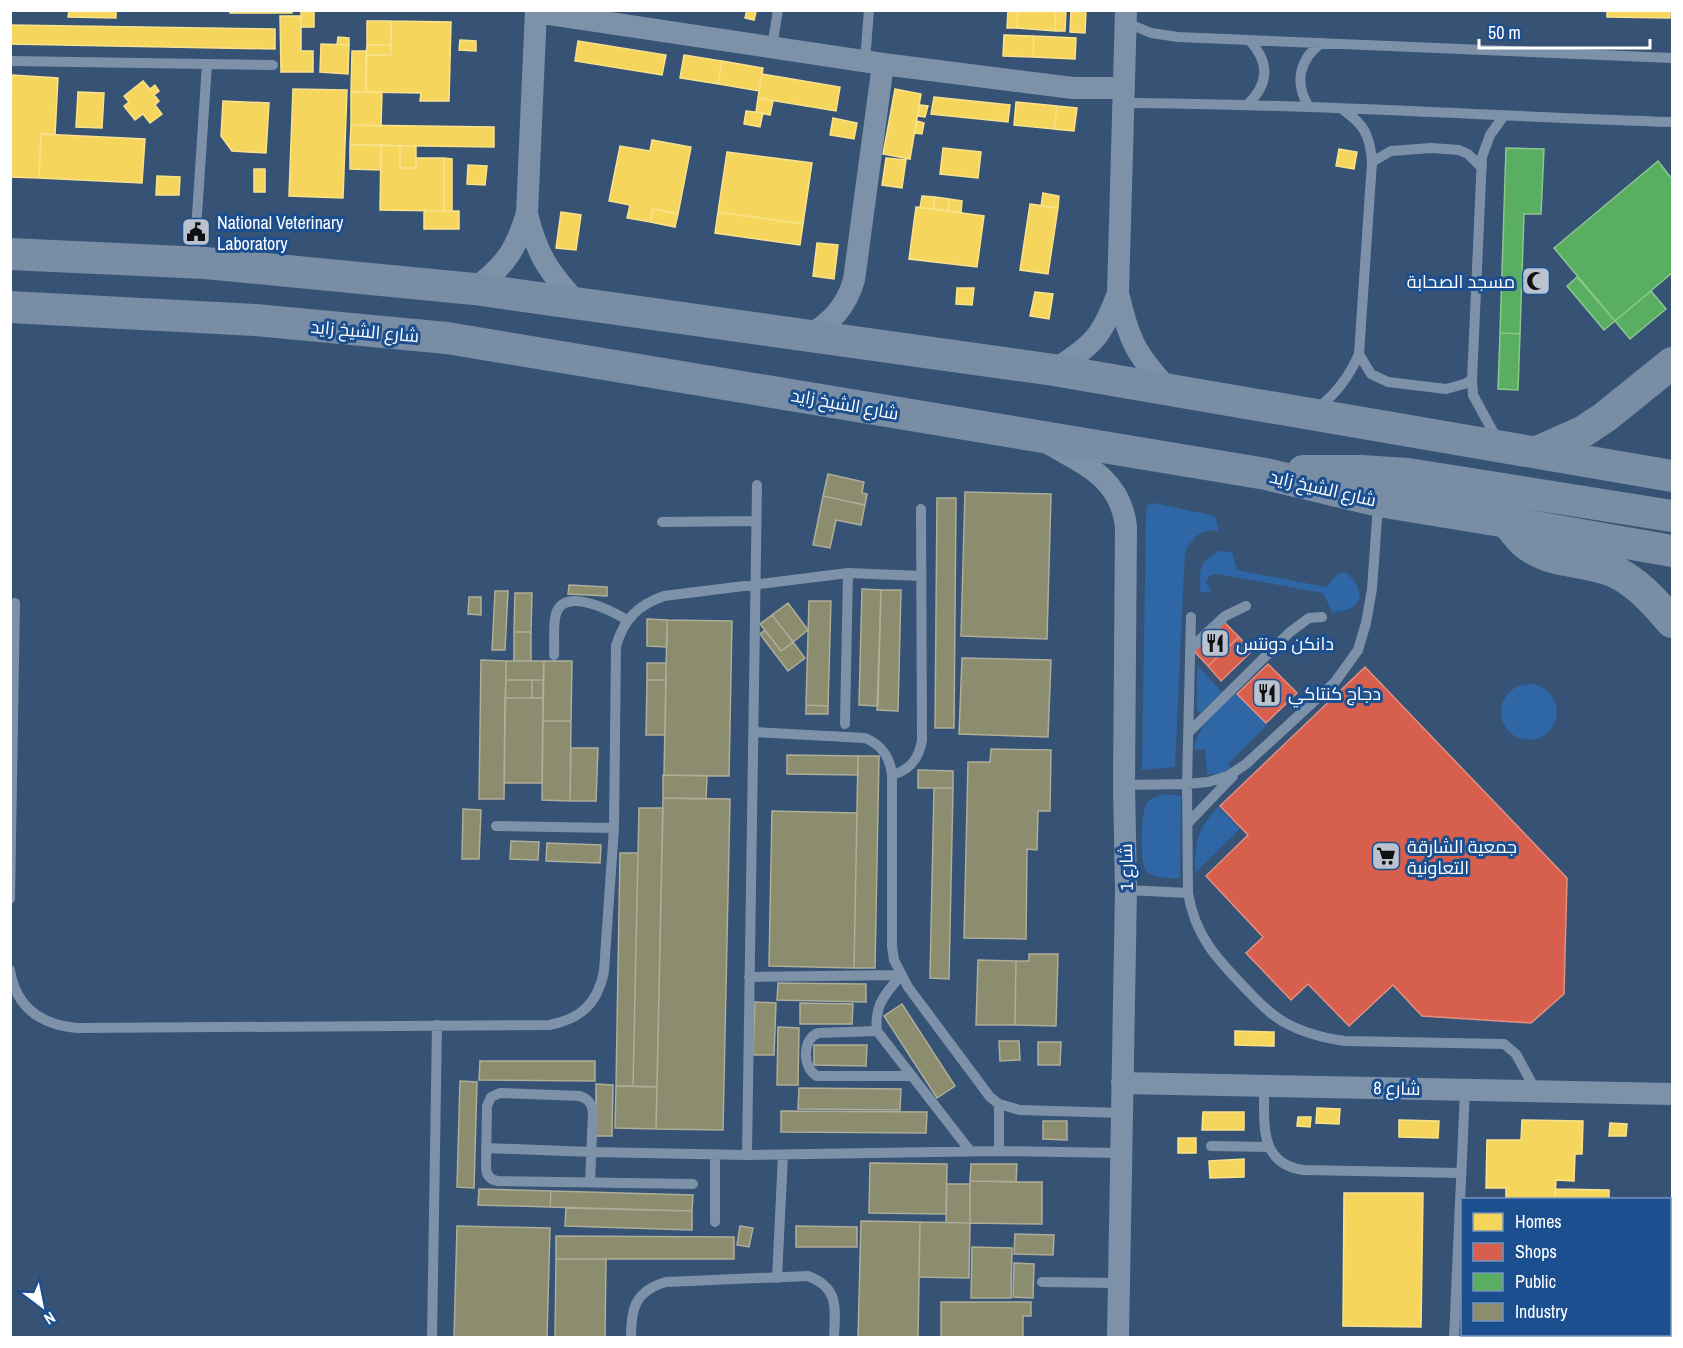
<svg xmlns="http://www.w3.org/2000/svg" width="1683" height="1348" font-family="'Archivo Narrow',Cairo,sans-serif">
<style>
.green{fill:#2f66a5}
.homes{fill:#f6d55c;stroke:#f9e28d;stroke-width:1.5}
.shops{fill:#d6604d;stroke:#e29082;stroke-width:1.5}
.public{fill:#5aae61;stroke:#8cc690;stroke-width:1.5}
.industry{fill:#8c8c6e;stroke:#aeae9a;stroke-width:1.5}
.lines{fill:none;stroke-linecap:round;stroke-linejoin:round}
.service{stroke:#7d92a8;stroke-width:10}
.minor{stroke:#7d92a8;stroke-width:22}
.secondary{stroke:#798da4;stroke-width:32}
.labels{text-anchor:middle;dominant-baseline:central;stroke-width:6;stroke-linejoin:round;paint-order:stroke}
.poi-label{font-size:18px;fill:#fff;stroke:#1b4f8f;text-anchor:start}
.street-label{font-size:18px;fill:#fff;stroke:#1b4f8f}
</style>
<rect width="100%" height="100%" fill="#365274"/>
<path class="green" d="M1154 503 1215 516 1219 531C1201 527 1193 538 1185 552L1175 767 1142 770 1146 511 1148 504Z
M1219 551 1232 552 1237 570 1326 587 1339 573 1345 572C1369 591 1363 611 1332 612L1323 593 1217 574 1209 576 1206 583 1212 591 1200 593C1201 569 1196 564 1219 551Z
M1197 665 1222 692 1200 713 1197 710Z
M1501 712a28 28 0 1 1 56 0a28 28 0 1 1-56 0Z
M1235 693 1267 725 1228 764 1232 769 1222 773 1207 775 1205 749 1194 750C1196 726 1219 710 1235 693Z
M1163 794 1181 796 1180 878C1169 878 1152 880 1145 869 1140 861 1141 810 1147 803 1151 798 1157 796 1163 794Z
M1218 807 1240 829 1195 873C1196 840 1195 832 1218 807Z"/>
<path class="homes" d="M69 10H116V18L68 17Z
M230 10H292V13H230Z
M301 10H314V27H301Z
M747 10 756 12 754 20 745 18Z
M1008 10H1018L1017 28H1007Z
M1018 10H1056L1055 31 1017 28Z
M1056 10H1066L1065 31H1055Z
M1071 10H1086L1085 33 1070 32Z
M1607 10H1670V18L1607 17Z
M280 16H301V51H313V72H281Z
M367 21H391V45H367Z
M391 21 451 22 449 101H420L421 93 366 92V55H391Z
M10 25 275 29V49L10 44Z
M1004 35 1034 36 1033 57 1003 56Z
M1034 36 1076 38 1075 59 1033 57Z
M338 37 349 38V45H337Z
M460 40 476 41V51L459 50Z
M578 41 666 55 662 75 575 61Z
M321 44 349 45 348 74 320 72Z
M367 45H391V55H366Z
M352 51H367L366 92H351Z
M684 55 722 61 718 84 680 78Z
M722 61 763 68 759 91 718 84Z
M762 74 840 87 836 111 758 98Z
M12 75 58 78 55 135 41 134 39 178 10 177Z
M143 81 150 89 155 85 159 91 154 95 159 101 155 105 162 114 150 123 143 114 135 120 124 106 129 102 124 96Z
M293 89 347 90 343 198 289 196Z
M895 89 921 94 910 159 883 154Z
M78 92 104 93 102 128 76 127Z
M351 92H382L381 126 351 125Z
M934 97 1010 105 1008 122 931 114Z
M758 98 773 101 770 115 756 112Z
M223 101 269 103 266 153 232 151 221 136Z
M1016 102 1057 106 1054 129 1014 125Z
M920 105 928 106 925 117 918 116Z
M1057 106 1077 108 1074 131 1054 129Z
M746 111 763 113 760 127 744 124Z
M833 118 857 123 854 139 830 135Z
M917 121 924 123 922 134 915 133Z
M351 125 494 127V147L350 145Z
M41 134 145 139 142 183 39 178Z
M652 140 691 147 678 214 653 209 650 222 627 218 630 205 609 201 620 146 650 151Z
M350 145H381V170L350 169Z
M381 145 400 146V168H416V158H444V211L380 210Z
M400 146H416V168H400Z
M943 148 981 152 978 178 940 174Z
M1339 149 1357 152 1354 169 1336 166Z
M727 152 812 163 803 224 718 212Z
M444 158 452 159V211H444Z
M886 158 906 160 902 188 882 185Z
M468 165 487 166 485 185 467 184Z
M254 169H265V192H254Z
M157 176 180 177 179 195H156Z
M1043 193 1059 196 1058 208 1041 206Z
M922 196 935 197 933 209 920 208Z
M935 197 949 199 948 211 933 209Z
M949 199 962 201 961 213 948 211Z
M1030 204 1058 208 1048 274 1020 270Z
M916 207 984 216 977 267 909 259Z
M653 209 678 214 675 227 650 222Z
M424 211H459V229H424Z
M561 212 581 215 576 250 556 248Z
M718 212 803 224 800 245 715 233Z
M817 243 838 245 834 279 813 276Z
M957 288H974L972 305 956 304Z
M1035 292 1053 294 1049 319 1030 316Z
M1235 1031 1274 1032V1046L1235 1045Z
M1317 1108 1340 1109 1339 1124 1316 1123Z
M1203 1112H1244V1130H1202Z
M1298 1117H1311L1310 1127 1297 1126Z
M1399 1120 1439 1121 1438 1138 1399 1137Z
M1522 1120 1583 1121 1582 1154H1575L1574 1181 1556 1180 1555 1200H1506V1188H1486L1487 1140H1521Z
M1610 1123 1627 1124 1626 1136H1609Z
M1178 1138H1196V1153H1178Z
M1244 1159V1177L1210 1178 1209 1161Z
M1556 1189 1609 1190V1200H1555Z
M1344 1193H1423L1421 1327 1343 1326Z
M1486 1334H1554L1573 1335V1338H1486Z"/>
<path class="shops" d="M1223 621 1239 637 1208 666 1192 649Z
M1239 637 1252 651 1221 681 1208 666Z
M1268 664 1297 693 1266 723 1237 694Z
M1365 667 1567 878 1564 994 1531 1023 1422 1016 1393 985 1349 1026 1308 984 1291 1000 1246 953 1263 937 1206 876 1248 835 1220 806Z"/>
<path class="public" d="M1506 148 1544 149 1541 214H1524L1520 334 1500 333Z
M1658 161 1672 179V273L1615 321 1554 248Z
M1577 277 1615 321 1604 330 1567 286Z
M1651 291 1666 309 1630 339 1615 321Z
M1500 333 1520 334 1518 390 1498 389Z"/>
<path class="industry" d="M828 474 864 482 862 493 867 494 865 505 823 496Z
M965 492 1051 494 1047 639 961 636Z
M823 496 865 505 861 525 836 520 830 548 813 545Z
M937 498H956L954 728H935Z
M569 585 607 587V596L568 594Z
M862 589 881 590 878 706 859 705Z
M881 590H901L898 711 877 710Z
M495 591H508L505 650H492Z
M515 593H532L531 632H514Z
M469 597H481V615L468 614Z
M809 601H831L828 706 806 705Z
M788 603 808 630 793 642 772 615Z
M772 615 793 642 781 651 760 624Z
M647 619 667 620V647L647 646Z
M667 620 732 621 729 776 664 775Z
M765 630 781 651 793 642 805 658 788 671 760 634Z
M514 632H531V661H514Z
M962 658 1051 660 1048 737 959 734Z
M481 660 506 661 504 799H479Z
M506 661H544L543 680H506Z
M544 661H572L571 721H543Z
M647 663H666V680H647Z
M506 680H532V698H505Z
M532 680H543V698H532Z
M647 680H666L665 735H646Z
M505 698H543L542 783H504Z
M806 705 828 706V714H806Z
M543 721H571L570 801 542 800Z
M571 748H598L596 801H570Z
M991 749 1051 750 1050 811H1038L1037 850 1027 849 1026 939 964 938 968 762H990Z
M787 755 858 756V775L787 774Z
M858 756H879L875 968H854Z
M918 770 953 771V788H918Z
M663 775 707 776 706 799 663 798Z
M934 788H953L949 979 930 978Z
M663 798 730 799 723 1130 656 1129Z
M639 808H663L657 1087 633 1086Z
M463 809 481 810 479 859H462Z
M772 811 857 813 854 968 769 966Z
M511 841 539 842 538 860 510 859Z
M547 843 601 845 600 863 546 861Z
M620 853H638L633 1086H616Z
M1029 954H1058L1056 1026 1015 1025 1016 961H1029Z
M978 960 1016 961 1015 1025H976Z
M778 983 866 984V1002L777 1000Z
M755 1002 776 1003 774 1055H753Z
M800 1003 853 1004 852 1024H800Z
M902 1004 955 1086 937 1098 884 1016Z
M778 1027 799 1028 798 1085H777Z
M999 1041H1019L1020 1060 1000 1061Z
M1038 1042H1061L1060 1065H1038Z
M814 1045H867L866 1066 814 1065Z
M480 1061H595V1081L479 1080Z
M460 1081 477 1082 474 1188 457 1187Z
M596 1084 613 1085 612 1136H596Z
M616 1086 657 1087 656 1129 615 1128Z
M799 1088 901 1089 900 1110 798 1109Z
M781 1111 927 1112 926 1133 781 1132Z
M1043 1121H1067V1140L1043 1139Z
M870 1163 947 1164 946 1214 869 1213Z
M971 1164H1017L1016 1182 970 1181Z
M970 1181 1042 1182V1224L970 1223Z
M947 1184H970V1223H946Z
M479 1189 551 1191 550 1207 478 1205Z
M551 1191 693 1195 692 1211 550 1207Z
M566 1208 692 1211V1230L565 1226Z
M861 1221 920 1222 918 1338H858Z
M920 1222 970 1223 969 1278 919 1277Z
M457 1226 550 1228 547 1338H454Z
M740 1226 753 1228 749 1247 737 1245Z
M796 1226 857 1227V1247H796Z
M1015 1234 1054 1235 1053 1255 1014 1254Z
M556 1236 734 1237V1259H556Z
M972 1247 1012 1248 1011 1298H971Z
M556 1259H606L605 1338H555Z
M1014 1263 1034 1264 1033 1298 1013 1297Z
M941 1302H1031V1316H1023V1338H941Z"/>
<g class="lines">
<path class="service" d="M1125 22 1151 33 1178 37 1672 58
M772 47 778 10
M10 61 273 65
M865 61 869 10
M1124 103C1307 104 1490 116 1672 122
M1247 105C1269 84 1270 63 1250 41
M1309 107C1294 83 1299 60 1321 43
M1372 162 1391 151 1431 148 1459 150 1468 154 1482 168
M194 260 207 64
M1359 354 1371 374 1388 382 1446 389 1464 384 1472 380
M1315 410C1336 395 1349 377 1359 354L1372 162C1370 135 1364 124 1342 109
M1498 441 1473 395 1472 380 1482 157 1490 135 1503 117
M662 522 755 521
M1191 617 1187 784 1188 893C1195 936 1217 959 1246 989 1258 1001 1269 1014 1284 1022 1303 1033 1323 1038 1345 1041L1504 1044 1516 1054 1536 1091
M1190 649 1225 616 1246 606
M554 655C555 642 552 623 557 611 568 588 612 611 627 620
M845 724 848 573
M753 732 865 738C882 745 890 757 892 775V946L894 960 908 987 990 1097 999 1104 1020 1110 1121 1113
M1188 733 1290 632 1309 618 1322 617
M892 775C910 770 919 759 922 740L921 509
M1124 785 1187 784 1208 782 1228 776 1246 764 1335 682 1358 650 1366 623 1372 589 1378 505
M1188 823 1233 776
M496 826 614 828
M1126 890 1188 893
M10 899 15 603
M10 970C16 1009 42 1025 78 1028L549 1025C581 1019 598 1003 604 971L614 828 616 646C624 619 638 605 664 596L848 573 921 576
M901 975C885 995 874 1004 877 1031L971 1152
M749 977 901 975
M877 1031 818 1033C802 1039 802 1068 817 1076H912
M1264 1086C1265 1121 1257 1163 1303 1170L1461 1173
M1211 1146 1269 1147
M486 1148 592 1152 747 1155 999 1151 1121 1153
M999 1151V1104
M747 1155 757 485
M590 1182 593 1112C592 1103 588 1099 580 1096L500 1093 491 1097 487 1106 486 1169C487 1176 491 1180 498 1181L693 1184
M715 1222V1155
M777 1278 783 1155
M1042 1282 1119 1283
M432 1338 437 1025
M631 1338C631 1308 635 1291 666 1282L808 1276C840 1288 835 1309 834 1338
M1454 1338 1465 1090"/>
<path class="minor" d="M1126 10 1118 293C1129 340 1135 353 1167 388
M536 12 883 64 1073 88H1124
M527 214C537 255 549 272 577 303
M474 289C505 266 516 250 527 213L536 10
M809 336C832 321 846 307 854 280L883 64
M1054 370C1093 345 1102 337 1118 293
M1048 443C1085 465 1120 478 1126 526L1124 785 1126 890 1118 1338
M1122 1083 1672 1094"/>
<path class="secondary" d="M10 254 205 263 474 289 1054 370 1672 476
M10 307 255 320 447 338 1266 474 1379 501 1507 522 1672 551
M1537 452 1584 431 1605 417 1672 363
M1303 471H1361L1408 474 1672 516
M1507 522C1513 529 1518 537 1525 543 1550 564 1584 559 1613 571 1638 582 1655 603 1672 622"/>
</g>
<defs>
<g id="civic-square" transform="scale(1.5)"><rect x="-9" y="-9" width="18" height="18" rx="4" fill="#b9c2ce" stroke="#1b4f8f"/><path d="M-.6-6.5H3V-4.5H.6V-3L4-1V1h2V6H-6V1h2V-1L-.6-3ZM-1.2 2.5V6h2.4V2.5Z" fill="#111"/></g>
<g id="mosque-square" transform="scale(1.5)"><rect x="-9" y="-9" width="18" height="18" rx="4" fill="#b9c2ce" stroke="#1b4f8f"/><path d="M3.5-4.9A6 6 0 1 0 3.5 4.9A5 5 0 1 1 3.5-4.9Z" fill="#111"/></g>
<g id="restaurant-square" transform="scale(1.5)"><rect x="-9" y="-9" width="18" height="18" rx="4" fill="#b9c2ce" stroke="#1b4f8f"/><path d="M-5-6h1v4h1v-4h1v4h1v-4h1v5L-1.5 .5V6h-2V.5L-5-1ZM5-6V6H3V1.5H1.5Q1.5-4 5-6Z" fill="#111"/></g>
<g id="supermarket-square" transform="scale(1.5)"><rect x="-9" y="-9" width="18" height="18" rx="4" fill="#b9c2ce" stroke="#1b4f8f"/><path d="M-6-5.5h2.5l.6 2H6L4.5 2H-2.5L-4.4-4H-6ZM-1.5 3.2a1.3 1.3 0 1 0 .1 0ZM3 3.2a1.3 1.3 0 1 0 .1 0Z" fill="#111"/></g>
</defs>
<g fill-rule="evenodd">
<use href="#civic-square" x="196" y="232"/>
<use href="#mosque-square" x="1536" y="281"/>
<use href="#restaurant-square" x="1215" y="643"/>
<use href="#restaurant-square" x="1267" y="693"/>
<use href="#supermarket-square" x="1386" y="856"/>
</g>
<g class="labels">
<g class="poi-label">
<text x="217" y="222">National Veterinary<tspan x="217" dy="21">Laboratory</tspan></text>
<text x="1515" y="281" text-anchor="end">مسجد الصحابة</text>
<text x="1236" y="643">دانكن دونتس</text>
<text x="1288" y="693">دجاج كنتاكي</text>
<text x="1407" y="846">جمعية الشارقة<tspan x="1407" dy="21">التعاونية</tspan></text>
</g>
<g class="street-label">
<text transform="translate(365 331) rotate(5)">شارع الشيخ زايد</text>
<text transform="translate(845 404) rotate(10)">شارع الشيخ زايد</text>
<text transform="translate(1323 488) rotate(13)">شارع الشيخ زايد</text>
<text transform="translate(1126 867) rotate(-91)">شارع 1</text>
<text transform="translate(1397 1088) rotate(1)">شارع 8</text>
</g>
</g>
<rect width="1683" height="1348" fill="none" stroke="#ffffff" stroke-width="24"/>
<rect x="1461" y="1198" width="210" height="138" fill="#1b4f8f" stroke="#7695bc" stroke-width="1.5"/>
<rect x="1473" y="1213" width="30" height="18" fill="#f6d55c" stroke="#7695bc" stroke-width="1.5"/>
<text x="1515" y="1228" font-size="18" fill="#ffffff">Homes</text>
<rect x="1473" y="1243" width="30" height="18" fill="#d6604d" stroke="#7695bc" stroke-width="1.5"/>
<text x="1515" y="1258" font-size="18" fill="#ffffff">Shops</text>
<rect x="1473" y="1273" width="30" height="18" fill="#5aae61" stroke="#7695bc" stroke-width="1.5"/>
<text x="1515" y="1288" font-size="18" fill="#ffffff">Public</text>
<rect x="1473" y="1303" width="30" height="18" fill="#8c8c6e" stroke="#7695bc" stroke-width="1.5"/>
<text x="1515" y="1318" font-size="18" fill="#ffffff">Industry</text>
<g transform="translate(42 1306) rotate(148)" stroke="#1b4f8f" stroke-width="4.5" paint-order="stroke">
<path d="M0-4.5L10 22L0 15L-10 22Z" fill="#ffffff"/>
<text y="-9" font-size="16" font-weight="bold" text-anchor="middle" fill="#ffffff">N</text>
</g>
<path d="M1479 39v9h171v-9" fill="none" stroke="#ffffff" stroke-width="3"/>
<text x="1488" y="39" font-size="18" fill="#ffffff" stroke="#1b4f8f" stroke-width="4.5" paint-order="stroke">50 m</text>
</svg>
